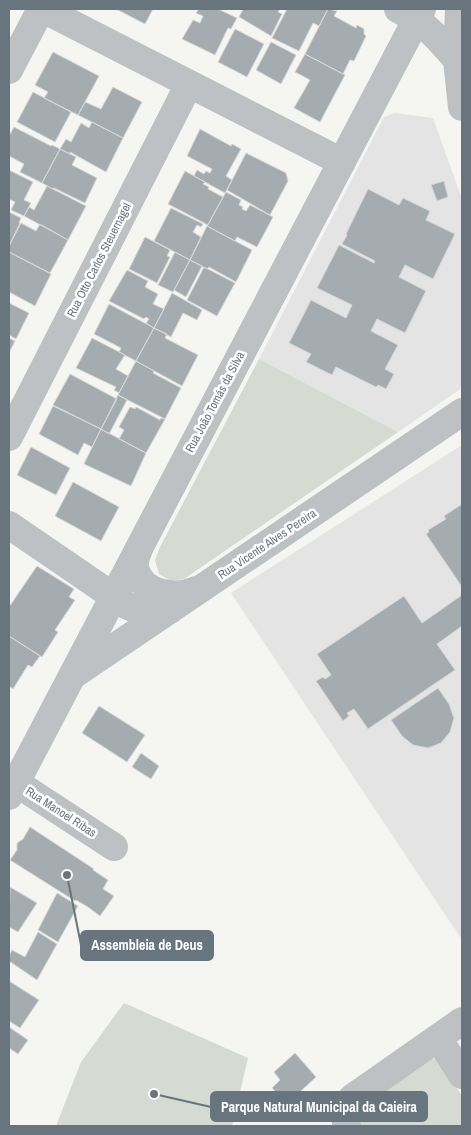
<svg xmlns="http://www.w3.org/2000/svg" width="471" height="1135" font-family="'Archivo Narrow',sans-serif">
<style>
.built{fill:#e3e4e3}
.green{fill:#d5dad2}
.building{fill:#a5acb0;stroke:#d7d7d5}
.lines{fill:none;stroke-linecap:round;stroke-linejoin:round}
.minor{stroke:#bdc1c3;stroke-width:28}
.labels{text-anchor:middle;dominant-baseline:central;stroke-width:5;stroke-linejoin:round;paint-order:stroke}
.street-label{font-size:12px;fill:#68757f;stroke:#fff}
.leader{fill:none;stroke:#68757f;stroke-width:2}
.callout-dot{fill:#68757f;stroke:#fff;stroke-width:2}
.callout{fill:#68757f;stroke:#68757f;stroke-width:2}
.callout-label{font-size:14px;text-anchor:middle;font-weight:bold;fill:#fff}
</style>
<rect width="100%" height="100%" fill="#f5f5f2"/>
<path class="built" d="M395 113 433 118 462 199V388L398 432 259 359 384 117Z
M462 445V940L231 593Z"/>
<path class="green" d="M259 359 398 432 184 579 171 581 159 574 155 560 160 547Z
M124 1003 248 1058 232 1126H56L81 1062Z
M428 1059H435L440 1062 462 1096V1126H359V1106Z"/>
<path class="building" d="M116 9H153L145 24Z
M199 9H218L237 18 231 29 228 28 215 55 182 39 193 20 200 23 203 16 196 13Z
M243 9H280L278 12 282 14 271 36 239 17Z
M287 9H328L319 26 313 23 299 51 272 38Z
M328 9 337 11 334 16 356 28 357 25 364 29V34L366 36 354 61 350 60 343 74 305 54Z
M235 29 264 44 247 77 218 62Z
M271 42 296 55 281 84 256 70Z
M53 52 99 76 78 115 44 98 48 92 35 85Z
M305 54 345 75 320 122 294 108 310 80 295 72Z
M113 87 142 102 123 138 78 115 85 102 101 109Z
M33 92 71 112 55 142 17 122Z
M92 122 123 138 106 172 70 152V154L60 149 66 139 71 142 81 123 89 128Z
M14 127 51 146 52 145 60 149 42 183 20 172 24 164 9 156V136Z
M200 129 231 146 232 144 241 149 226 176 232 180 225 193 194 176 197 170 204 174 206 171 210 173 212 169 187 156Z
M60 149 76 157 72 165 97 178 85 203 54 188 53 189 42 183Z
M246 153 286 173 288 181 270 215 227 190Z
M9 170 33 182 24 200 31 203 24 216 11 210 15 202 9 199Z
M185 171 205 182 203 184 209 187 208 189 223 197 208 225 168 204Z
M444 181 448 197 437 201 431 185Z
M47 186 86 206 68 240 24 216 29 207 34 210Z
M368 189 399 205 403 198 430 211 426 220 455 234 433 279 405 265 399 277 426 291 405 333 377 319 371 331 398 345 385 369 394 374 386 389 378 385 376 387 336 367 332 375 306 362 311 354 289 343 311 300 346 318 352 305 317 288 339 245 374 263 375 261 342 244 347 235 346 234Z
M226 192 241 200 239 205 243 207 242 209 246 211 250 205 273 217 257 247 237 237 235 241 207 226Z
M171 208 203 224 201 227 197 225 193 232 201 237 190 260 154 241Z
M9 212 21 218 19 223H20L9 246Z
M21 223 36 231 40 224 68 240 50 273 9 252V246Z
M207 226 252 250 236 282 209 267 207 269 190 260Z
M145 237 170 250 167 256 170 257 157 283 129 269Z
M9 252 51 274 35 306 9 292Z
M175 252 190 260 173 292 158 285Z
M190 260 202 266 186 297 174 290Z
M204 267 235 283 217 316 187 300Z
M127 270 148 281 145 287 158 294 153 304 164 309 154 328 146 323 149 319 146 317 144 319 109 301Z
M172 293 202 310 197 320 183 313 171 337 154 328Z
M9 303 29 313 16 339 9 335Z
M109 304 154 328 136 361 119 352 121 348 94 334Z
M154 328 167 334 165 338 198 355 182 386 136 361Z
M9 338 15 341 9 353Z
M92 338 125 355 116 369 128 376 119 393 114 390 116 387 76 368Z
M136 361 154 371 153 373 181 388 165 419 118 395Z
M70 374 117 399 101 429 53 405Z
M118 395 127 400 109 434 101 429Z
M53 406 101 429 92 447 84 443 78 455 39 434Z
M130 407 135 409 136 407 160 420 161 418 165 419 146 453 119 439 124 430 119 427Z
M101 429 146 453 131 486 84 464Z
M31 447 70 468 56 495 17 475Z
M73 482 119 507 101 541 55 516Z
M462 504V587L426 534 429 532 428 530 446 519 444 516Z
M37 566 74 589 69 597 75 600 55 630 58 632 42 657 9 636V610L10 608 9 607Z
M462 595V626L437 644 455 670 368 729 354 709 347 713 349 716 343 721 316 681 323 677 325 679 331 675 317 654 404 596 422 623Z
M9 636 40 656 32 667 28 665 13 689 9 686Z
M438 688 449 704 454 718 450 732 441 743 428 748 413 745 402 736 391 720Z
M99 706 145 735 127 762 82 733Z
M141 753 159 766 151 779 132 767Z
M30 827 94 869 93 870 108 880 103 889 114 896 100 916 88 907 76 900 75 901 10 860 17 850V843L23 839Z
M10 887 37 903 18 932 9 927Z
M57 893 78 906 58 942 38 930Z
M38 932 57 944 37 980 9 961V956L12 950 25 957Z
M9 981 39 1000 20 1028 9 1021Z
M9 1027 28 1040 18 1054 9 1048Z
M295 1053 316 1077 287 1104 272 1088 280 1080 274 1072Z"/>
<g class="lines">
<path class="minor" d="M43 9 342 162
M398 9C425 23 438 38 457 60
M459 9 457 60 462 107
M9 70 41 9
M9 437 189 84
M9 525 126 605C141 613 152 614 170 610
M139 549C137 554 134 563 135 568 142 595 175 599 196 590
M75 674 462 412
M9 778 114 847
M9 796 422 9
M438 1038 462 1075
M347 1126C343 1115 346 1108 352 1098L462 1021"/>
</g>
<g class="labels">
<g class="street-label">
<text transform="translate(99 260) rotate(-63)">Rua Otto Carlos Steuernagel</text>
<text transform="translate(215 402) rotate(-62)">Rua João Tomás da Silva</text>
<text transform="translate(267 544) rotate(-34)">Rua Vicente Alves Pereira</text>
<text transform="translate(61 812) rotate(33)">Rua Manoel Ribas</text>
</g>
</g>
<path class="leader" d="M67 875L81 945M154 1094L211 1107"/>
<g class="callout-dot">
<circle cx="67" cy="875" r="5"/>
<circle cx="154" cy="1094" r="5"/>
</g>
<g class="callout">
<rect x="81" y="931" width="132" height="29" rx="5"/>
<rect x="211" y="1092" width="216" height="29" rx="5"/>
</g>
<g class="callout-label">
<text x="147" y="950">Assembleia de Deus</text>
<text x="319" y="1112">Parque Natural Municipal da Caieira</text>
</g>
<rect width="471" height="1135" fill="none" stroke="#68757f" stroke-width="20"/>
</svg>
